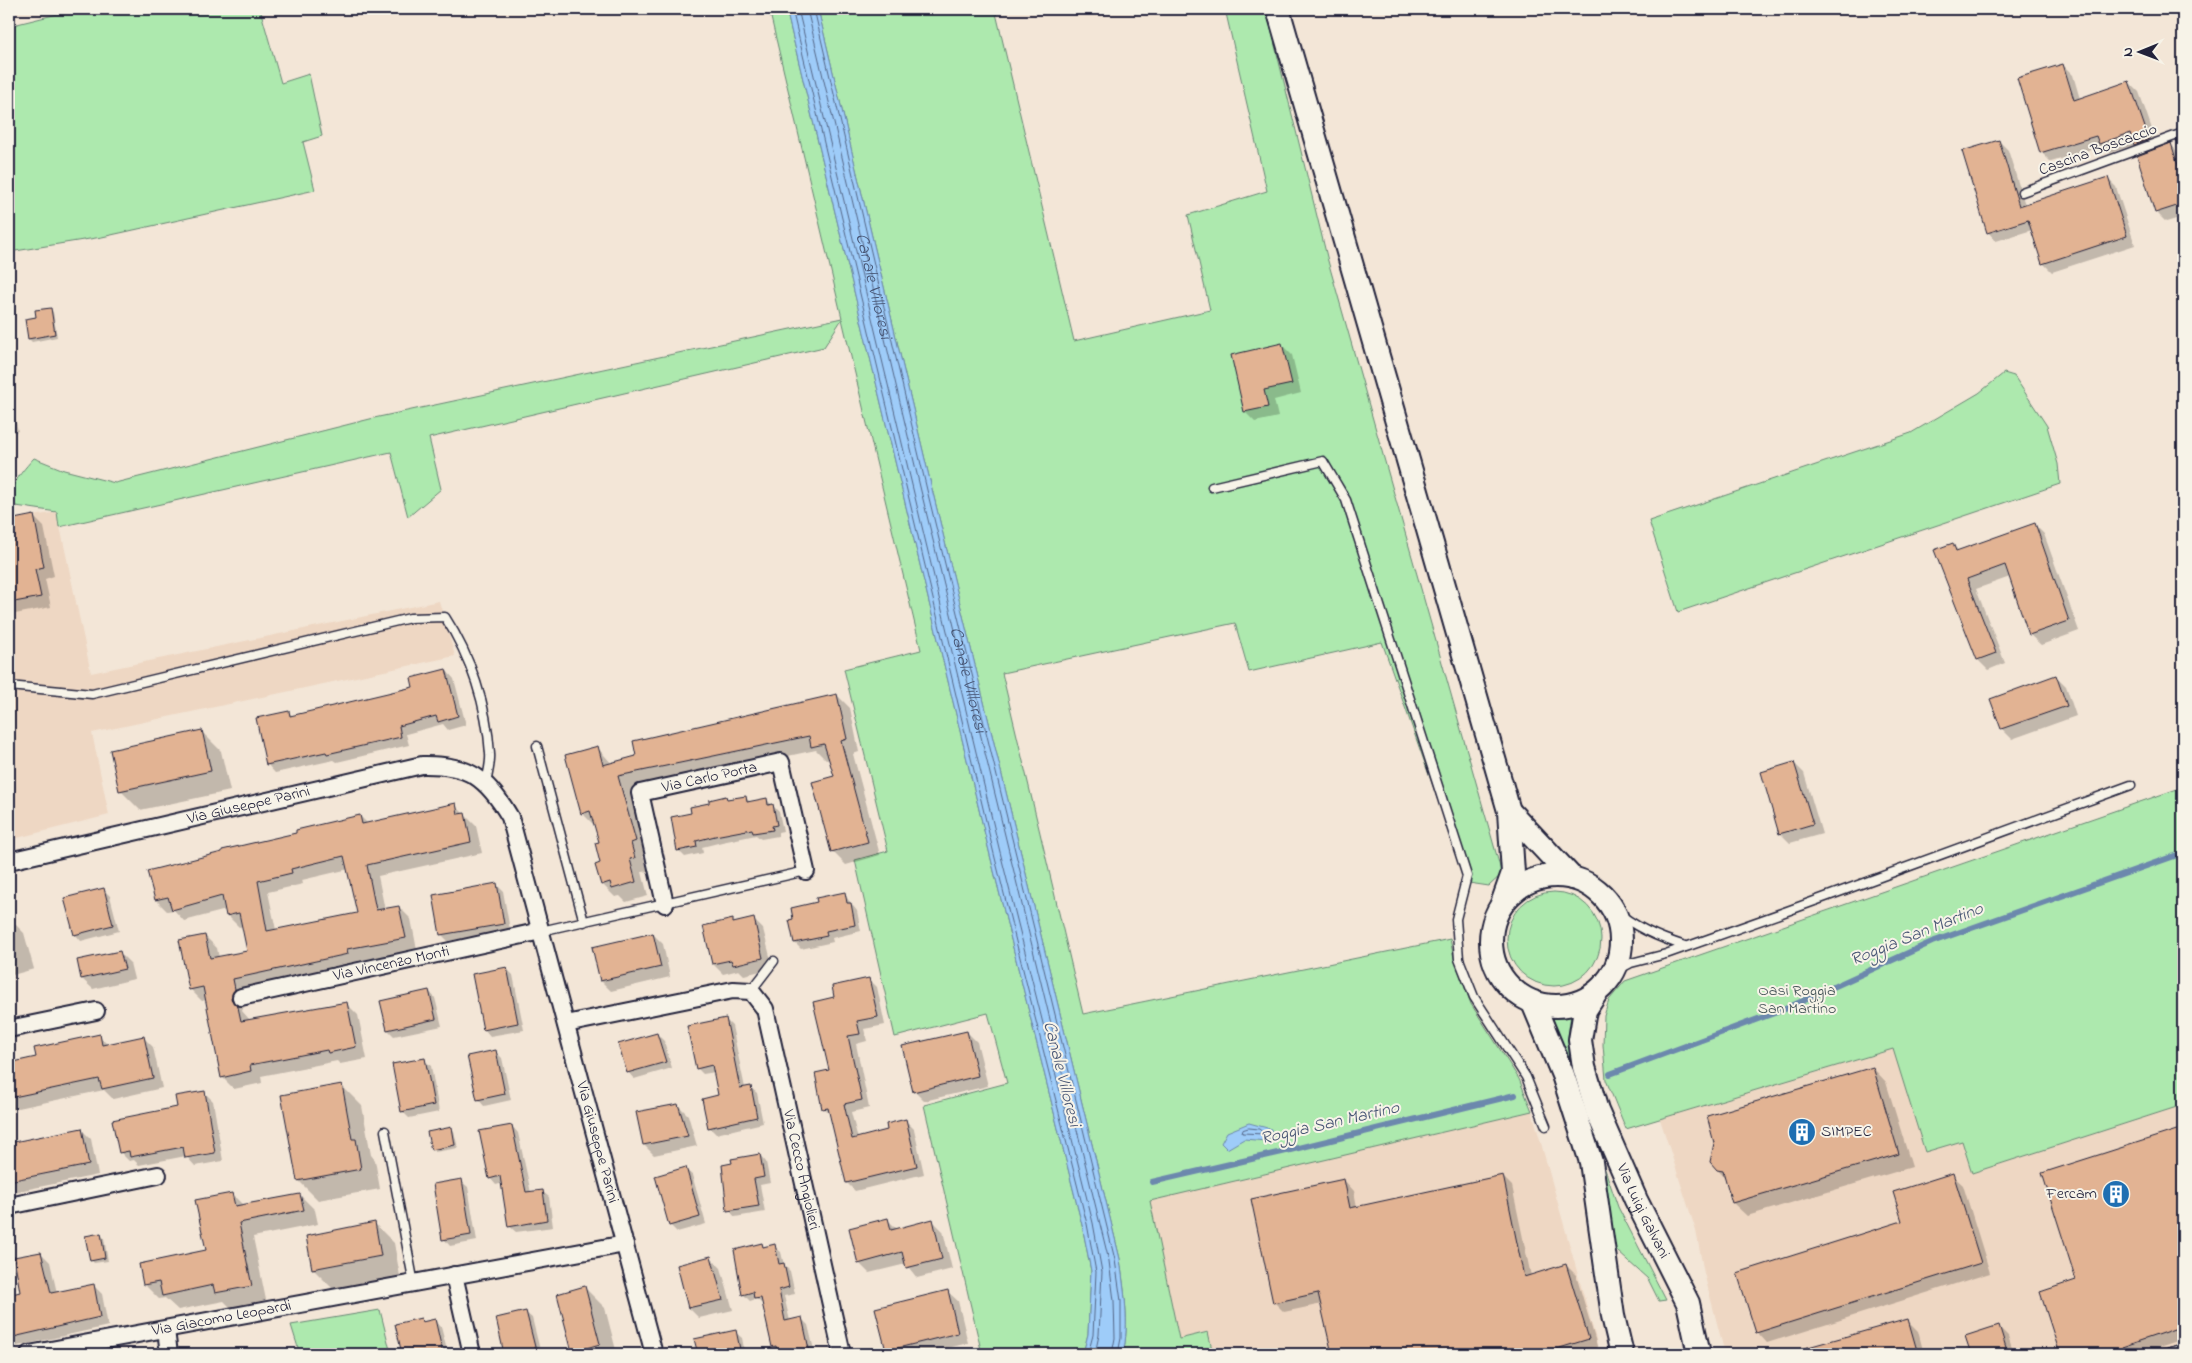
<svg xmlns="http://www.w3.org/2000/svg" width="2192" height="1363" font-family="'Indie Flower',sans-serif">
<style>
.built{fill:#eed7c3}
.green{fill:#ade9ae;stroke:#688674}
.water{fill:#9eccf9;stroke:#6c88ad}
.shadow{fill:#0003;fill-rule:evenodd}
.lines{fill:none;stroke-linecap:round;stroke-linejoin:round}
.shore{stroke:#546687;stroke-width:1}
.stream{stroke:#6c88ad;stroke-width:6}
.building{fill:#e2b393;stroke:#22223b;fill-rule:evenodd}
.service-casing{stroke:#22223b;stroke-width:11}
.minor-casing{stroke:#22223b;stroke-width:20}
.secondary-casing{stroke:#22223b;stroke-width:26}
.service{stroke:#f7f3e8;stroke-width:8}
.minor{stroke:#f7f3e8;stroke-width:16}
.secondary{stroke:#f7f3e8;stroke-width:22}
.labels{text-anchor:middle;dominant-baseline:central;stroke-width:4;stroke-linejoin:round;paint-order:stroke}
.street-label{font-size:16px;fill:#22223b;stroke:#f7f3e8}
.park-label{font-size:16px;fill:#455458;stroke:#f7f3e8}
.poi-label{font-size:16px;fill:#22223b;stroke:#f7f3e8;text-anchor:start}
.water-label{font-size:18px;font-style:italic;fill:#475574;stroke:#f7f3e8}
</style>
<rect width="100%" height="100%" fill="#f3e6d7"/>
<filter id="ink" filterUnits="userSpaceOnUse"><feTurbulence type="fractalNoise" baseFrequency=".02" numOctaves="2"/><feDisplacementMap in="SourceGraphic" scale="10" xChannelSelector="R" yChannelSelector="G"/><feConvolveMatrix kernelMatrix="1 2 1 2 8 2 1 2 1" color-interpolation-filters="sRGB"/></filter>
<g filter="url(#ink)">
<path class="built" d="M57 512 91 673 439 601 455 656 92 733 109 815 9 840V520Z
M1894 1049 1925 1152 1962 1141 1972 1173 2183 1105V1354H1725L1704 1273 1696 1231 1660 1119Z
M1532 1111 1596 1339 1598 1354H1213L1208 1332 1179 1339 1149 1201Z"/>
<path class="green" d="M78 9H260L281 83 309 74 322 136 303 142 315 190 102 237 9 252V26Z
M769 9H786L989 851 1082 1225 1091 1271 1088 1334 1083 1354H982L924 1105 1007 1083 988 1013 895 1037 855 860 888 851 844 669 921 650 842 319 824 347 429 438 441 489 408 517 391 452 59 527 57 512 9 505C9 486 22 471 34 458L64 470 115 483 374 418 842 318Z
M818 9H995L1074 341 1210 310 1188 215 1267 191 1225 9H1266L1328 261 1502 874 1489 886 1469 883 1464 874 1382 642 1249 672 1235 623 1002 673 1083 1014 1450 939 1454 958 1471 1004 1519 1079 1532 1111 1150 1201 1179 1339 1208 1332 1213 1354H1123C1130 1323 1124 1291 1120 1259L932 489Z
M2004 373 2014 376 2047 426 2058 464 2060 484 1678 612 1649 521 1911 433 1979 393Z
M2183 787V1105L1972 1173 1962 1141 1925 1152 1893 1049 1626 1129 1606 1080 1603 1045 1604 1016 1609 1000 1625 981Z
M1507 939a47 47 0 1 1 94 0a47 47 0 1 1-94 0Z
M1571 1014 1568 1037 1570 1060 1566 1061 1549 1017Z
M1597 1146 1618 1207 1666 1300 1659 1301 1648 1279 1618 1252 1611 1242Z
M380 1310 391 1354H300L291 1325Z"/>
<path class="water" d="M786 9H818L932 489 1120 1259C1124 1291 1130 1323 1123 1354H1083L1088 1334 1091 1271 1082 1225 989 851Z
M1249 1123 1271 1129 1272 1136 1266 1141 1244 1139 1227 1149 1221 1143 1227 1132Z"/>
<path class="shadow" d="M2063 65 2073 75 2080 99 2129 82 2139 92 2159 149 2171 145 2181 155 2183 162V217L2166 222 2156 212 2145 154 2135 145 2110 153 2103 146 2051 162 2041 152Z
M1999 141 2008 150 2025 205 2107 178 2116 187 2135 245 2052 272 2043 263 2032 230 1996 241 1988 232Z
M50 309 53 312 57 337 32 342 29 339 37 318Z
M1282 345 1292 355 1301 393 1274 400 1278 417 1255 422 1245 412 1232 356Z
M9 394 18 431 9 433Z
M34 517 44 527 54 576 45 579 51 607 15 614 9 607V522Z
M2034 524 2044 534 2079 631 2041 645 2030 635 2010 577 1976 589 2005 663 1988 670 1978 660 1952 544 1959 551Z
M446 670 454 679 466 725 448 730 443 724 406 734 409 745 337 762 334 760 275 773 267 764 289 712 293 717 415 688Z
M2056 676 2066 686 2076 716 2012 739 2002 729 1992 699Z
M837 695 850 708 859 752 853 754 880 855 846 865 832 851 835 777 830 759 826 760 816 750 631 789 648 854 643 856 648 871 642 872 648 896 626 902 620 896 615 897 602 884 600 843 596 827 582 813 597 747 612 764Z
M201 731 221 751 230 791 140 810 120 790Z
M1794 763 1804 773 1822 834 1790 843 1780 833Z
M745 797 750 802 766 799 779 812 783 831 778 832V836L761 839 756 835 722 842 702 847 703 853 685 857 678 850 692 814Z
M455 805 476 826 482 853 378 876 385 910 399 907 411 919 417 950 358 961 359 965 246 1002 242 1011 250 1020 346 1003 358 1015 367 1059 340 1064 337 1061 261 1076 262 1083 234 1089 222 1077 206 1000 202 1001 190 989 205 936 217 948 219 958 248 952 243 926 239 927 227 915 226 910 184 921 174 910 167 911 156 900 298 834 360 816 368 824ZM349 869 359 914 276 930 268 892 303 884 302 880Z
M497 885 503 891 510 930 448 941 442 935 435 896Z
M104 890 110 896 119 931 81 941 75 934Z
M844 894 857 911 861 931 832 938 833 942 801 949 795 943 818 903Z
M753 919 763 929 773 968 744 975 739 970 723 974 713 964 732 920 735 924Z
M15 924 24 933 34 969 9 976V926Z
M653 934 663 944 670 977 611 991 601 981Z
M120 953 130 963 134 979 93 989 82 979 78 961Z
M506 968 513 975 524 1030 490 1036 484 1029Z
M869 979 877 987 885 1025 864 1029 867 1041 856 1044 869 1108 851 1112 858 1139 888 1131 906 1121 914 1129 924 1174 855 1191 847 1183 831 1115 824 1108 831 1071 836 998Z
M429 991 435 998 442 1026 394 1036 388 1030Z
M725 1019 732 1026 745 1088 750 1087 757 1093 763 1123 716 1134 709 1127 720 1096 715 1072 703 1074 697 1068Z
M967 1032 977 1042 988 1086 924 1101 914 1091Z
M657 1034 664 1041 672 1068 634 1079 628 1072Z
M99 1036 108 1045 143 1037 153 1047 162 1088 113 1099 104 1090 9 1110V1064L38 1058Z
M496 1052 502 1058 511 1100 484 1106 478 1099Z
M424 1060 431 1066 439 1112 409 1118 402 1111Z
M1873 1068 1886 1082 1912 1167 1747 1216 1733 1203 1726 1179 1714 1166 1711 1156 1716 1143Z
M342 1086 362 1106 371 1155 375 1160 380 1189 318 1200 298 1180Z
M204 1092 213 1101 223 1161 195 1166 186 1156 139 1165 134 1160 129 1161 120 1152 178 1108Z
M678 1105 688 1115 697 1146 654 1155 644 1145Z
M512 1126 518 1133 531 1193 542 1191 549 1197 553 1227 516 1232 509 1226 503 1183 496 1185 490 1178Z
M451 1128 454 1131 458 1148 435 1152 432 1149Z
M81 1129 91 1139 98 1175 9 1193V1144Z
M2183 1130V1339L2138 1354H2061L2041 1293 2078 1281 2044 1174Z
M760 1155 766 1162 770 1183 760 1185 765 1212 735 1217 729 1210Z
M685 1169 692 1175 706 1224 677 1232 670 1225Z
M1952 1175 1963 1185 1990 1273 1767 1343 1757 1332 1904 1222Z
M1502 1176 1512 1186 1531 1276 1566 1265 1576 1275 1598 1349 1582 1354H1333L1322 1304 1284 1312 1274 1302 1344 1180 1354 1191 1357 1207Z
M461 1181 468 1187 477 1241 450 1246 444 1239Z
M232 1194 244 1206 300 1195 315 1210 318 1224 253 1237 266 1300 231 1308 224 1301 178 1310 165 1298 159 1299 144 1284 207 1251Z
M888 1220 898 1230 933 1221 943 1231 952 1269 917 1278 906 1264 869 1273 859 1263Z
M374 1223 394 1243 400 1276 333 1289 313 1269 307 1237Z
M101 1235 104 1238 108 1261 94 1263 91 1260Z
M762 1245 765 1248 774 1246 781 1252 784 1265 790 1271 795 1294 784 1296 790 1321 802 1319 808 1325 815 1354H779L773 1346 764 1305 756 1299 750 1301 743 1294Z
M41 1253 50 1262 57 1293 93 1285 102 1294 108 1326 9 1348V1302L14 1301 22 1293Z
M711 1258 721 1268 733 1310 699 1318 689 1308 679 1266Z
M585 1288 605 1308 617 1354H576L573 1351Z
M947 1291 958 1301 968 1343 923 1354H890L887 1351 876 1309Z
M525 1312 532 1318 541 1354H506L497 1319Z
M420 1319 424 1323 435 1320 441 1327 448 1354H403L397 1325Z
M1908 1321 1918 1331 1924 1354H1788Z
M1998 1326 2008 1336 2014 1354H1972L1966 1337Z
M735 1332 742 1338 745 1354H699L696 1340Z"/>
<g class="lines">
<g class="shore">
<path d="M792 9 993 850 1087 1224 1096 1272 1093 1335 1088 1354"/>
<path d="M798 9 999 848 1093 1223 1102 1272 1099 1335 1095 1354"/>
<path id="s1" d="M807 9 921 491 1109 1261 1114 1301 1115 1338 1112 1354"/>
<path d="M814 9 927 490 1115 1260 1121 1301V1338L1118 1354"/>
<path d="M1249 1128 1259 1129 1265 1134 1242 1133 1243 1130Z"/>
</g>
<path class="stream" d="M1610 1074 1785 1009 1932 942 2183 853
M1152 1182 1282 1152 1515 1095"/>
</g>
<path class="building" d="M2063 64 2074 100 2129 81 2149 139 2134 145 2130 133 2099 144 2096 136 2040 153 2017 78Z
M1999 140 2019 206 2108 177 2127 236 2042 264 2028 220 1987 233 1962 151Z
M2171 143 2183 181V204L2155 213 2137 156Z
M51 308 55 334 28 339 25 319 36 317 35 310Z
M1282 343 1292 384 1264 390 1268 407 1244 412 1231 355Z
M34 515 44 567 35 569 41 597 9 603V520Z
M2035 523 2069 621 2029 635 2005 565 1967 579 1996 653 1977 660 1934 550 1953 543 1956 551Z
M446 669 458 716 438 722 436 716 399 726 401 737 327 754 326 752 266 765 256 718 289 711 290 716 413 687 411 678Z
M2056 675 2067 706 2001 729 1990 699Z
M837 694 847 739 841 741 868 842 831 852 812 782 834 776 824 744 811 747 809 736 618 776 636 841 631 843 635 858 630 859 636 882 612 889 610 882 601 885 595 865 600 863 595 843 599 842 590 811 581 814 565 755 598 746 603 765 636 756 633 741Z
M202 730 211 771 119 791 110 750Z
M1794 762 1813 824 1779 834 1761 772Z
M726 796 727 799 746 796 747 802 767 798 768 805 773 804 777 825 772 826 773 830 753 833 752 829 715 836 696 841 697 847 677 851 671 817 691 813 690 807 709 803V800Z
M456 803 458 814 465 813 471 842 367 865 376 910 399 906 406 938 347 949 348 954 233 979 235 989 231 999 238 1007 241 1021 347 1002 356 1047 328 1053 327 1050 250 1065 251 1071 221 1078 203 987 189 990 179 940 205 935 210 958 247 951 239 913 226 916 222 896 172 910 168 897 155 900 147 871 222 852V850L296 833V830L360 815 362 824ZM344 856 357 913 267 931 258 881 292 873 291 869Z
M497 883 504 924 440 935 433 895Z
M104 888 113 925 74 935 64 898Z
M845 892 847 903H851L855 925 826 931 827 936 794 943 789 920 793 919 791 908 817 902 816 898Z
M754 918 763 958 733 965 731 960 712 964 703 926 733 919V923Z
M653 933 661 967 600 981 592 947Z
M120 951 125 969 81 979 77 960Z
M507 967 518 1023 483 1030 472 974Z
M869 978 878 1017 857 1021 860 1034 848 1036 862 1100 844 1104 852 1139 887 1130 886 1124 906 1119 917 1166 846 1183 828 1108 822 1109 815 1073 829 1070 813 1002 834 997 832 986Z
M429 990 436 1019 387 1030 380 1001Z
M726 1018 740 1088 751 1086 757 1117 708 1128 702 1099 718 1095 712 1065 696 1069 687 1026Z
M967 1031 978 1076 913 1092 902 1046Z
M657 1033 666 1062 627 1073 618 1044Z
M100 1034 102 1045 144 1036 153 1078 102 1089 99 1079 9 1098V1063L36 1057 34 1048Z
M496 1050 505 1094 477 1100 467 1056Z
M425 1058 434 1105 401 1112 392 1064Z
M1873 1067 1899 1154 1732 1203 1723 1171 1717 1170 1710 1162 1714 1143 1707 1116Z
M342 1084 352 1139H356L361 1169 297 1181 281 1095Z
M205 1091 215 1153 185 1158 183 1147 130 1157 129 1151 119 1153 112 1120 177 1107 175 1096Z
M678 1104 688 1136 643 1145 636 1112Z
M512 1125 526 1192 543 1190 547 1220 508 1227 500 1176 489 1179 479 1131Z
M452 1127 455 1145 431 1150 427 1132Z
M82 1128 89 1165 9 1181V1143Z
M2183 1128V1326L2122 1347 2124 1354H2060L2040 1292 2076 1280 2042 1173Z
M760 1154 764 1177 754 1179 759 1206 727 1211 722 1165 732 1163 731 1159Z
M686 1167 700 1217 669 1226 655 1176Z
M1953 1173 1981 1263 1756 1333 1737 1273 1902 1221 1893 1192Z
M1503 1175 1524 1277 1566 1264 1589 1339 1540 1354H1332L1318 1293 1273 1303 1251 1199 1344 1179 1350 1208Z
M462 1179 471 1235 442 1240 433 1184Z
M232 1193 235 1206 300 1194 304 1210 239 1223 252 1286 215 1293 213 1285 162 1296 159 1282 143 1285 139 1264 206 1250 195 1200Z
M888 1218 891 1230 933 1219 942 1259 906 1268 902 1252 858 1264 849 1228Z
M375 1222 381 1256 312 1269 306 1236Z
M101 1233 105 1258 90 1261 85 1236Z
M762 1243 763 1247 775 1244 779 1264 784 1263 789 1287 779 1290 785 1321 802 1317 810 1354H778L776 1346 772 1347 761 1298 754 1299 753 1292 742 1295 734 1250Z
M41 1252 51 1293 94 1284 100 1317 9 1338V1301L13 1300 12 1294 20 1292 14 1257Z
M711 1256 723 1300 688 1308 677 1265Z
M585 1286 600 1344 572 1352 557 1294Z
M948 1290 958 1333 886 1351 875 1308Z
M526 1311 536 1351 522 1354H504L496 1318Z
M421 1318 422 1322 435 1319 443 1354H402L395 1324Z
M1908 1319 1918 1354H1801V1349Z
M1999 1325 2008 1354H1971L1965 1336Z
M736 1330 741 1354H698L694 1339Z"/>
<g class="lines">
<g class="service-casing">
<path id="service" d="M2022 192 2183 133
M1212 487 1323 461 1346 500 1467 876 1456 919 1459 959 1474 997 1526 1077 1546 1126
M9 686 92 694 410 618 445 617C471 657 487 706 490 754 491 764 487 775 486 785
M537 746 584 922
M1612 908C1634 927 1657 937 1685 946
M541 931 806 871
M1614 972 1631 963 1666 954 1790 910 2131 785
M751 991 774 961
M385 1131 414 1284
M2164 1354 2183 1348"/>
</g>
<g class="minor-casing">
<g id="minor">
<path id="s2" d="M9 861 422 765C469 764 487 778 510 817L654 1354"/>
<path id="s3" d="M665 904 640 793 781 762 806 871"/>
<path id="s4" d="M241 997 541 931"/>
<path id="s5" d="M566 1024 733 990 751 991 765 1009 842 1354"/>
<path d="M9 1029 96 1011"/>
<path d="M9 1206 158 1175"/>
<path d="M454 1275 472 1354"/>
<path d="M166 1330 169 1354"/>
<path id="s6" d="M29 1354 625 1244"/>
</g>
</g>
<g class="secondary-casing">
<g id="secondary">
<path d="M1278 9 1509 811 1513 873 1502 904"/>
<path d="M1509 811 1572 878"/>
<circle cx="1556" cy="941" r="65"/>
<path id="s7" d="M1596 993 1585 1010 1580 1040 1584 1067 1597 1111 1636 1200 1688 1303 1699 1354"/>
<path d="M1533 1003 1563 1075 1591 1162 1613 1316 1622 1354"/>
</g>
</g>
<use href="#service" class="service"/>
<use href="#minor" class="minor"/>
<use href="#secondary" class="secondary"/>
</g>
</g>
<defs>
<g id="building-disc" transform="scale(1.4375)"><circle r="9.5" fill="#1f6fb2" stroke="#f7f3e8"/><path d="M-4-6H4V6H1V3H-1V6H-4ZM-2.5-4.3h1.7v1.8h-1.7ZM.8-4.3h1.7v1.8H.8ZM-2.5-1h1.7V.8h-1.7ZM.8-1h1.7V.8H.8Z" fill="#fff"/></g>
</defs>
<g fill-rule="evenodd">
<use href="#building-disc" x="1802" y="1132"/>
<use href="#building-disc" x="2116" y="1194"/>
</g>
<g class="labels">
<g class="street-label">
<text transform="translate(2098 150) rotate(-20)">Cascina Boscaccio</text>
<text stroke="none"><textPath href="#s3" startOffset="185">Via Carlo Porta</textPath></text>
<text stroke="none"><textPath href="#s2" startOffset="246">Via Giuseppe Parini</textPath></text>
<text stroke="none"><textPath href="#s4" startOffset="154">Via Vincenzo Monti</textPath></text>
<text stroke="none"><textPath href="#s2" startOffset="870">Via Giuseppe Parini</textPath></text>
<text stroke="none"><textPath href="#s5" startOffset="376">Via Cecco Angiolieri</textPath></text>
<text stroke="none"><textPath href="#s7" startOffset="234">Via Luigi Galvani</textPath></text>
<text stroke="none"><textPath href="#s6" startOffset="196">Via Giacomo Leopardi</textPath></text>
</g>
<g class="park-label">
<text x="1797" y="991">Oasi Roggia<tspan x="1797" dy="18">San Martino</tspan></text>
</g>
<g class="poi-label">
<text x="1821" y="1132">SIMPEC</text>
<text x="2097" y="1194" text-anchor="end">Fercam</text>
</g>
<g class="water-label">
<text stroke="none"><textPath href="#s1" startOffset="285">Canale Villoresi</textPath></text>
<text stroke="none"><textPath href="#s1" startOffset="690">Canale Villoresi</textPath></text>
<text transform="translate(1917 935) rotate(-22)">Roggia San Martino</text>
<text transform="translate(1061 1074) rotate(76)">Canale Villoresi</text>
<text transform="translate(1330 1124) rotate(-13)">Roggia San Martino</text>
</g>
</g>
<rect width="2192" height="1363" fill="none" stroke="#f7f3e8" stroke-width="30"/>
<rect x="15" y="15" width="2162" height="1333" fill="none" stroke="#22223b" stroke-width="2" filter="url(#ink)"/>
<g transform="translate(2140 52) rotate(269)" stroke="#f7f3e8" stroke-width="4" paint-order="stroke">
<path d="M0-4L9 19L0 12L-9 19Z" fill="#22223b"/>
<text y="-8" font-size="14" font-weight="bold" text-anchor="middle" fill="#22223b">N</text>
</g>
</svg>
